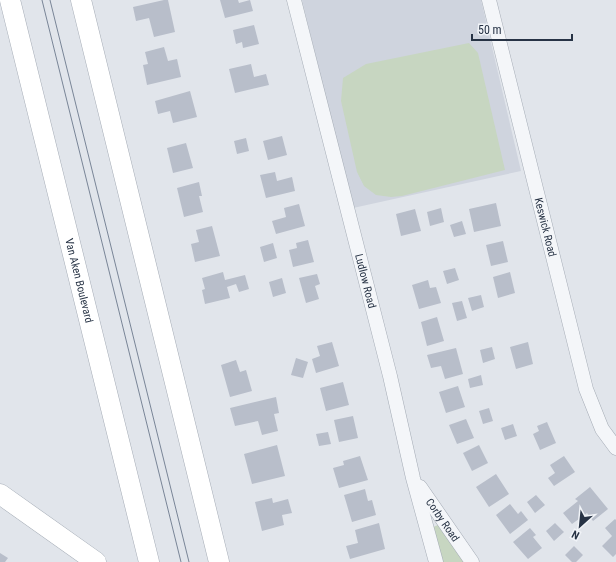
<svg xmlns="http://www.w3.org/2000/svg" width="616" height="562" font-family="'Roboto Condensed',sans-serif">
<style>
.built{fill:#cfd4de}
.green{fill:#c7d6c1}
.building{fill:#b8beca}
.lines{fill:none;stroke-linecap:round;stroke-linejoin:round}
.street-casing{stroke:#a5acb6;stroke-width:15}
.secondary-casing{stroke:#a5acb6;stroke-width:21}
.street{stroke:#f4f6f9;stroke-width:14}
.secondary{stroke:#fff;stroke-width:20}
.tram{stroke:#798597;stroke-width:1}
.labels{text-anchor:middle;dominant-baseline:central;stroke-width:4;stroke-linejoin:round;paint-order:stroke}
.street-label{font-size:11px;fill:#273345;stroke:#f1f4f8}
</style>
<rect width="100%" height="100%" fill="#e1e5eb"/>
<path class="built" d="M302 0H481L521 171 353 208Z"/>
<path class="green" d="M469 43 478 53 505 170 402 196 391 197 376 195 364 186 357 172 341 101 343 78 366 64Z
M438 525 464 562H442L433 527Z"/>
<path class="building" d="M164 0H168L175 32 154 37 149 18 136 21 133 7Z
M220 0H238L239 3 250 0 253 11 225 18Z
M254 25 259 44 243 48 242 42 236 44 233 30Z
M164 47 168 61 177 59 181 77 147 85 143 65 148 64 145 52Z
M251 64 254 77 266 74 269 85 235 93 229 69Z
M190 91 197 117 173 123 170 111 158 114 155 101Z
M282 136 287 155 268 160 263 141Z
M246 138 249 151 237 154 234 141Z
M186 143 193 168 173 173 167 148Z
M275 172 277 181 292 177 295 191 266 198 260 175Z
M199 182 202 196H199L203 212 184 217 177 188Z
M496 203 501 226 474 232 469 209Z
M299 204 305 226 276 234 272 221 286 217 284 208Z
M441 208 444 222 430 226 427 212Z
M415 209 421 231 401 236 396 214Z
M462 221 466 234 454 237 450 225Z
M212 226 220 256 195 262 191 244 199 242 196 230Z
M308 240 314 262 293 267 289 250 297 248 296 243Z
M503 241 508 262 491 266 486 245Z
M273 243 277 258 264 262 260 247Z
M455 268 459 280 447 284 443 271Z
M223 272 225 280 245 275 249 289 239 292 236 284 227 287 230 298 205 304 202 290 205 289 202 278Z
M510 272 515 293 498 298 493 277Z
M317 274 320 284 315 286 319 299 306 303 299 278Z
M282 278 286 293 273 297 269 282Z
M428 280 430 288 436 287 441 303 419 309 412 285Z
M481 295 484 307 472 311 468 298Z
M462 301 467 318 457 321 452 303Z
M437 317 444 341 427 346 421 322Z
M332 342 339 366 316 373 312 359 320 356 317 346Z
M528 342 533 364 516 369 510 347Z
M492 347 495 359 483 363 480 350Z
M456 348 463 374 445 379 441 366 431 368 427 355Z
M296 358 308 362 303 378 291 375Z
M236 360 240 372 246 370 252 391 230 397 221 365Z
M481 375 483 385 470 388 468 379Z
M343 382 349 405 326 411 320 388Z
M458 386 465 407 446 413 439 392Z
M276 397 279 413 274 414 278 431 262 435 258 421 235 426 230 408Z
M489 408 493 421 483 424 479 411Z
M353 416 358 438 339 442 334 420Z
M466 419 474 438 457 444 449 425Z
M547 422 556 443 540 450 533 434 539 431 537 426Z
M513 424 517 436 505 440 501 428Z
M328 432 331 444 319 446 316 434Z
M277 445 285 476 252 484 244 454Z
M479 445 488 463 472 471 463 453Z
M360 456 368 480 339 488 333 468 344 465 343 461Z
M564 456 575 472 554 486 548 478 555 473 550 465Z
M496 474 509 494 489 507 476 487Z
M590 487 608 509 593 521 587 513 572 524 563 513 578 501 575 499Z
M365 489 368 501 372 500 376 515 352 522 344 495Z
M536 495 545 505 535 513 527 502Z
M272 498 273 503 288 499 292 513 282 515 284 525 262 531 255 502Z
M510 504 518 514 521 511 528 520 510 534 496 515Z
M615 519 616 520V554L613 557 602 546 612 536 605 528Z
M379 523 385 549 350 559 346 546 358 543 355 530Z
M555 523 564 532 554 541 546 531Z
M530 528 536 535 533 537 542 548 528 559 513 542Z
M574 546 583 555 576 562H572L565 555Z
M0 553 8 558 5 562H0Z"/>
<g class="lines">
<g class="street-casing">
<g id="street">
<path id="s1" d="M294 0 390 376 413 478 436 562"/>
<path id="s2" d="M489 0 586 389 602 429 616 448"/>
<path id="s3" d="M420 487 472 562"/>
</g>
</g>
<g class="secondary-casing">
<g id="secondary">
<path id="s4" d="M10 0 149 562"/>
<path d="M81 0 219 562"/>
<path d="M0 494 96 562"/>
</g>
</g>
<use href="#street" class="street"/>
<use href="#secondary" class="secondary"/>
<path class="tram" d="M42 0 181 562
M50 0 189 562"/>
</g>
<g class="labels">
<g class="street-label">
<text stroke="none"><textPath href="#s2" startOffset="234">Keswick Road</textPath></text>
<text stroke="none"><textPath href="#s4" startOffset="289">Van Aken Boulevard</textPath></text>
<text stroke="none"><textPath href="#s1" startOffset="290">Ludlow Road</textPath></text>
<text stroke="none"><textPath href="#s3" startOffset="40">Corby Road</textPath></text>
</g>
</g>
<g transform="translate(580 526) rotate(207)" stroke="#f1f4f8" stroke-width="3" paint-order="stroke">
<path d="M0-3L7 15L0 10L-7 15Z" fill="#273345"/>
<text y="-6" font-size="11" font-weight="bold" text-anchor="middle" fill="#273345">N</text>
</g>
<path d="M472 34v6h100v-6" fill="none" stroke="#273345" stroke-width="2"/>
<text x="478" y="34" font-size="12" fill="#273345" stroke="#f1f4f8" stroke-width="3" paint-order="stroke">50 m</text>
</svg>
